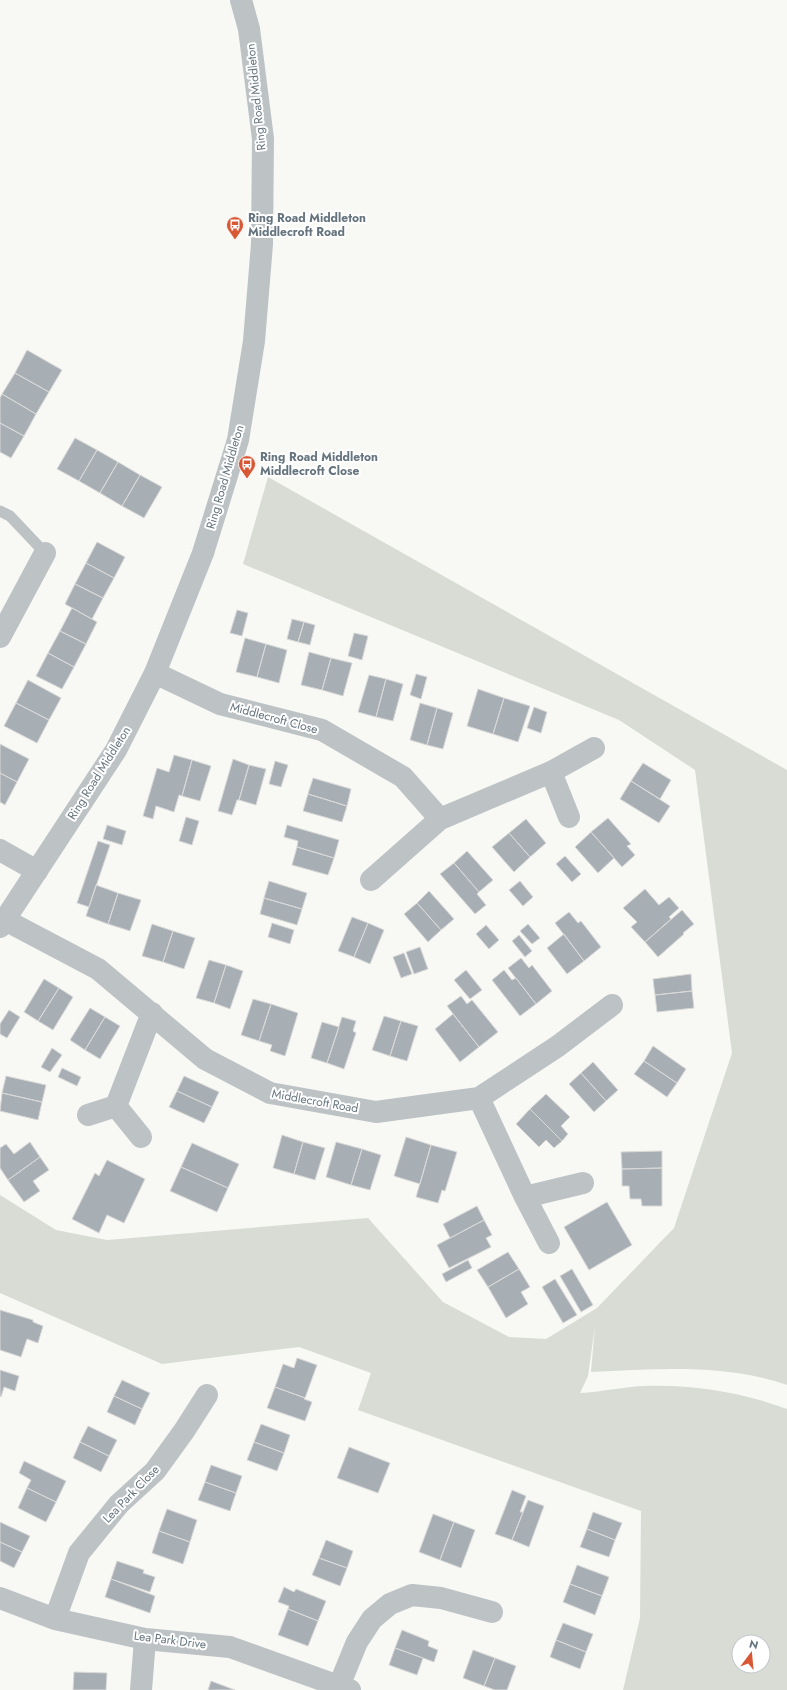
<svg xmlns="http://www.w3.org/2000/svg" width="787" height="1690" font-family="Jost,sans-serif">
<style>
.green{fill:#d8dcd5;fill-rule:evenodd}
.building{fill:#a7aeb4;stroke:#d9d9d8}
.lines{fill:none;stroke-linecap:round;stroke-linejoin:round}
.service{stroke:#bdc2c5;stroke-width:11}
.minor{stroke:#bdc2c5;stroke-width:22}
.tertiary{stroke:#bdc2c5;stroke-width:22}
.labels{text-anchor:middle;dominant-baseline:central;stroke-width:4;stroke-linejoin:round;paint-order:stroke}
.street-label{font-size:12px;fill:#65747e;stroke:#fff}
.poi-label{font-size:12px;font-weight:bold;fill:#65747e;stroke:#fff;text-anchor:start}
</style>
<rect width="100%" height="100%" fill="#f8f8f5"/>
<path class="green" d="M268 477 787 770V1385C725 1363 656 1369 591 1372L595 1326 588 1376 580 1393C601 1392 622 1387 643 1386 692 1384 741 1392 787 1409V1690H623L640 1618 641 1511 358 1410 371 1373 299 1347 162 1364 0 1293V1195L56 1230 107 1240 368 1218 443 1302 509 1337 546 1339 597 1308 674 1228 732 1053 695 770 619 720 243 564ZM739 1642H763V1666H739Z"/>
<path class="building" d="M27 350 62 370 49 392 15 373Z
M15 373 49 392 36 414 2 394Z
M2 394 36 414 24 436 0 423V398Z
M0 423 24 436 11 458 0 452Z
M75 438 97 450 79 481 57 469Z
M97 450 118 462 100 493 79 481Z
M118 462 140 475 122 506 100 493Z
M140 475 162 487 144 518 122 506Z
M97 542 125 557 114 578 86 563Z
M86 563 114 578 103 598 75 584Z
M75 584 103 598 92 619 65 604Z
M72 608 97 622 86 644 60 631Z
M237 610 248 613 242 636 230 633Z
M292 619 304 622 298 642 287 639Z
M304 622 315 625 310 645 298 642Z
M60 631 86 644 74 667 48 653Z
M354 633 368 636 362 660 348 656Z
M245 638 266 644 257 677 236 672Z
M266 644 287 650 279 683 257 677Z
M309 652 331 658 322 690 301 685Z
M48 653 74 667 62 689 36 676Z
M331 658 352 663 343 696 322 690Z
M416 674 427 677 421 699 410 695Z
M369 675 386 679 376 717 358 712Z
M386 679 403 684 393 721 376 717Z
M28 680 61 698 49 720 16 703Z
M478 689 504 698 493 734 467 726Z
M504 698 530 706 518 742 493 734Z
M16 703 49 720 37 743 4 726Z
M420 703 437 708 427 745 410 740Z
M534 707 547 712 541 733 527 728Z
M437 708 453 713 443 749 427 745Z
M0 744 29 759 17 782 0 773Z
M174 755 192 760 182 796 179 795 174 812 156 806 153 819 143 816 157 768 169 772Z
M233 759 249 765 239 800H237L232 815 218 811Z
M192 760 211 766 200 801 182 796Z
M275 761 288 765 281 787 269 784Z
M643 763 671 780 660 799 631 781Z
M249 765 266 769 256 805 239 800Z
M0 773 17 782 5 805 0 802Z
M313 778 351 789 347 806 308 794Z
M631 781 670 806 659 823 620 799Z
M308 794 347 806 342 822 303 811Z
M186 817 199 821 192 845 179 841Z
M608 818 631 844 627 846 635 855 622 867 591 832Z
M526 819 546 843 530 857 509 833Z
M107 825 126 831 122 845 103 839Z
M287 825 339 840 334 858 297 847 298 841 284 837Z
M591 832 614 858 598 873 575 847Z
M509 833 530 857 514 872 492 847Z
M98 841 110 845 89 907 77 903Z
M297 847 334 858 328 875 292 865Z
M467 851 493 880 479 892 454 863Z
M565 856 581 874 572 882 556 864Z
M454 863 479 892 477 894 486 905 475 914 440 874Z
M269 881 307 893 302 909 264 898Z
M520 881 533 897 523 906 509 890Z
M96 885 118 893 108 924 86 916Z
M645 889 659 905 669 897 679 908 669 917 671 919 645 942 631 927 637 922 623 908Z
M429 891 454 919 441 930 417 903Z
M118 893 141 900 130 931 108 924Z
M264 898 302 909 297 925 260 914Z
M417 903 441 930 428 942 404 914Z
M682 910 694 924 683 933 684 934 658 957 645 942Z
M569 912 578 923 581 921 601 947 584 961 555 923Z
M352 917 368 923 354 957 338 951Z
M272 923 294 930 290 944 268 937Z
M368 923 384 930 370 964 354 957Z
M152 924 173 931 163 962 142 956Z
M528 924 540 938 532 944 520 931Z
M486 925 499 940 489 949 476 934Z
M173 931 195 938 184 969 163 962Z
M564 934 584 961 567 974 547 948Z
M519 935 532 951 525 957 512 941Z
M420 947 428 969 414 974 406 952Z
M404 953 412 974 401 978 393 957Z
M521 958 529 968 532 965 552 991 536 1004 508 968Z
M209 960 226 965 214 1003 196 998Z
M226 965 243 971 230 1009 214 1003Z
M466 970 482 990 470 999 454 980Z
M504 970 512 980 516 978 536 1004 520 1016 492 980Z
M691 974 692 991 655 995 653 979Z
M44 979 59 988 38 1021 24 1012Z
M59 988 73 997 53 1030 38 1021Z
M692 991 694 1008 657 1012 655 995Z
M461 996 467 1004 472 1000 498 1032 479 1047 447 1006Z
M253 999 271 1004 259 1041 241 1035Z
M271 1004 298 1013 285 1056 270 1051 272 1045 259 1041Z
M90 1008 105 1017 85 1050 70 1040Z
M9 1010 20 1017 7 1038 0 1034V1024Z
M453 1014 479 1047 460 1062 435 1029Z
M384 1016 401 1021 390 1056 372 1050Z
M105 1017 120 1026 100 1059 85 1050Z
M342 1017 356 1021 353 1031 356 1033 344 1069 327 1063Z
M401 1021 418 1026 407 1061 390 1056Z
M322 1022 339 1027 327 1063 311 1058Z
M653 1046 686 1069 677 1083 644 1061Z
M52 1048 62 1055 50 1072 41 1067Z
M644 1061 677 1083 667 1097 634 1074Z
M593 1062 618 1090 606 1101 581 1073Z
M62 1068 81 1077 77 1086 58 1077Z
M581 1073 606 1101 594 1112 569 1084Z
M6 1076 46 1085 42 1102 2 1093Z
M184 1076 219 1092 212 1107 177 1091Z
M177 1091 212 1107 204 1123 169 1107Z
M2 1093 42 1102 38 1120 0 1111Z
M546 1094 570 1117 561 1126 568 1134 562 1141 530 1109Z
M530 1109 562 1141 554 1148 546 1140 539 1147 516 1124Z
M282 1135 303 1142 294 1174 273 1168Z
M406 1137 431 1145 420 1184 394 1176Z
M30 1142 40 1157 8 1180 0 1168V1148L6 1144 14 1154Z
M303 1142 325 1148 315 1180 294 1174Z
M336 1142 362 1149 351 1185 326 1177Z
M192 1143 239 1164 228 1188 181 1167Z
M431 1145 457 1152 445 1191 442 1190 438 1203 416 1197Z
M362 1149 381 1155 370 1190 351 1185Z
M662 1151V1168L622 1169 621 1152Z
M40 1157 49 1170 33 1181 40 1191 24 1202 8 1180Z
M107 1160 145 1179 124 1223 107 1215 99 1233 72 1219 95 1173 99 1176Z
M181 1167 228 1188 217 1212 170 1191Z
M662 1168V1206H642L641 1199H630L629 1186H622V1169Z
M607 1202 632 1245 589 1270 564 1227Z
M477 1206 484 1220 450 1238 443 1224Z
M484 1220 492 1235 486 1238 491 1247 449 1268 437 1245Z
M508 1252 519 1269 488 1287 477 1270Z
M468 1260 472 1268 446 1282 442 1274Z
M519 1269 530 1287 521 1292 528 1304 506 1318 488 1287Z
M572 1269 593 1305 581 1312 560 1276Z
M555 1279 577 1315 563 1323 542 1287Z
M0 1310 33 1320V1322L43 1326 38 1343 27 1339 21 1357 0 1350Z
M297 1358 317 1365 305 1398 275 1387 283 1364 294 1368Z
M0 1370 19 1376 15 1391 4 1387 1 1397 0 1396Z
M122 1380 150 1393 142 1409 114 1396Z
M275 1387 305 1398 304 1399 312 1402 305 1421 267 1408Z
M114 1396 142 1409 135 1425 107 1412Z
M261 1424 290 1435 284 1453 254 1442Z
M88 1426 117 1440 109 1456 80 1442Z
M80 1442 109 1456 101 1472 73 1458Z
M254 1442 284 1453 277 1471 247 1460Z
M349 1447 390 1463 378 1493 337 1478Z
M24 1461 66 1481 56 1502 27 1488 31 1480 19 1473Z
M211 1465 242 1476 236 1493 205 1482Z
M205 1482 236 1493 230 1511 198 1500Z
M27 1488 56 1502 46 1522 18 1508Z
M512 1490 526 1496 520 1512H523L512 1540 495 1534Z
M528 1500 544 1506 529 1547 512 1540Z
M167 1509 197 1520 190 1542 159 1531Z
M593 1512 622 1523 615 1540 587 1529Z
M433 1514 454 1522 440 1560 419 1552Z
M0 1522 30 1536 22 1552 0 1542Z
M454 1522 475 1530 461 1568 440 1560Z
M587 1529 615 1540 609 1557 580 1547Z
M159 1531 190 1542 183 1564 152 1553Z
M326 1540 353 1551 347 1568 319 1558Z
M0 1542 22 1552 14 1568 0 1561Z
M319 1558 347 1568 340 1586 312 1575Z
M117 1561 144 1570 143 1573 155 1577 150 1592 111 1579Z
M577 1565 609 1577 602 1596 570 1584Z
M111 1579 155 1596 150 1613 105 1597Z
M570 1584 602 1596 595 1615 563 1602Z
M284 1587 294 1592 296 1589 326 1601 318 1621 288 1609 289 1606 278 1602Z
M288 1609 318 1621 308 1646 278 1635Z
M563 1623 593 1634 586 1652 556 1640Z
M402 1630 429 1641 428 1646 438 1650 434 1662 395 1648Z
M556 1640 586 1652 580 1669 550 1657Z
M395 1648 423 1658 417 1675 389 1665Z
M473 1650 495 1658 484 1686 463 1678Z
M495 1658 516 1666 507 1690H495L484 1686Z
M74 1672 107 1673 106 1690H73Z
M211 1681 235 1690H208Z"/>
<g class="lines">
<path class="service" d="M0 511 10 516 45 553"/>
<path class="minor" d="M0 637 45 553
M155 673 220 704 322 730 403 777 440 819 551 772 594 748
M551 772 569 817
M0 850 37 871
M371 880 440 819
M5 920 98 969 205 1059 270 1093 376 1112 479 1098 558 1046 612 1005
M479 1098 525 1197 549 1243
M88 1115 116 1106
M141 1137 116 1106 152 1013
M525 1197 583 1183
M0 1598 55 1619 145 1639 230 1647 350 1690
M55 1619 79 1553 119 1504 155 1471 184 1431 207 1395
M339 1686 357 1642 372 1619 390 1604 412 1595 441 1598 492 1612
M141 1690 145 1639"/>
<path class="tertiary" d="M0 927 116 750 155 673 203 553 238 440 254 341 262 244 263 139 249 29 241 0"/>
</g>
<defs>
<g id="bus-pin" transform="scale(0.9)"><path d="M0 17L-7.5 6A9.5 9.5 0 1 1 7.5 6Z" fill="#d85735" stroke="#fff"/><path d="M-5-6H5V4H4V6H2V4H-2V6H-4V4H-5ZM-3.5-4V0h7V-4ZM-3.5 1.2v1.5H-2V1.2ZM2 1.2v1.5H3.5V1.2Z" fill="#fff"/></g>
</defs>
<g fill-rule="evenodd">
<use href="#bus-pin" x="235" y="225"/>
<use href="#bus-pin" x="247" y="464"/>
</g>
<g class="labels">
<g class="street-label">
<text transform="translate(256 97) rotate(-96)">Ring Road Middleton</text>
<text transform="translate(225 477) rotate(-74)">Ring Road Middleton</text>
<text transform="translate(274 718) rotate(15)">Middlecroft Close</text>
<text transform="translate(99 773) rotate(-58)">Ring Road Middleton</text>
<text transform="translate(315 1101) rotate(10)">Middlecroft Road</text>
<text transform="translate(131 1494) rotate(-46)">Lea Park Close</text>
<text transform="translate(170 1640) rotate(7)">Lea Park Drive</text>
</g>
<g class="poi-label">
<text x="248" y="218">Ring Road Middleton<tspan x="248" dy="14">Middlecroft Road</tspan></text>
<text x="260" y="457">Ring Road Middleton<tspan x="260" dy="14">Middlecroft Close</tspan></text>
</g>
</g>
<g transform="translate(751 1654) rotate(16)"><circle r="19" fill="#ffffff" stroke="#c1c7cb"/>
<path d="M0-3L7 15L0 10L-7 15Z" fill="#d85735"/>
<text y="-6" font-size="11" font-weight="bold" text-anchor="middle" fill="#65747e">N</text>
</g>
</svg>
